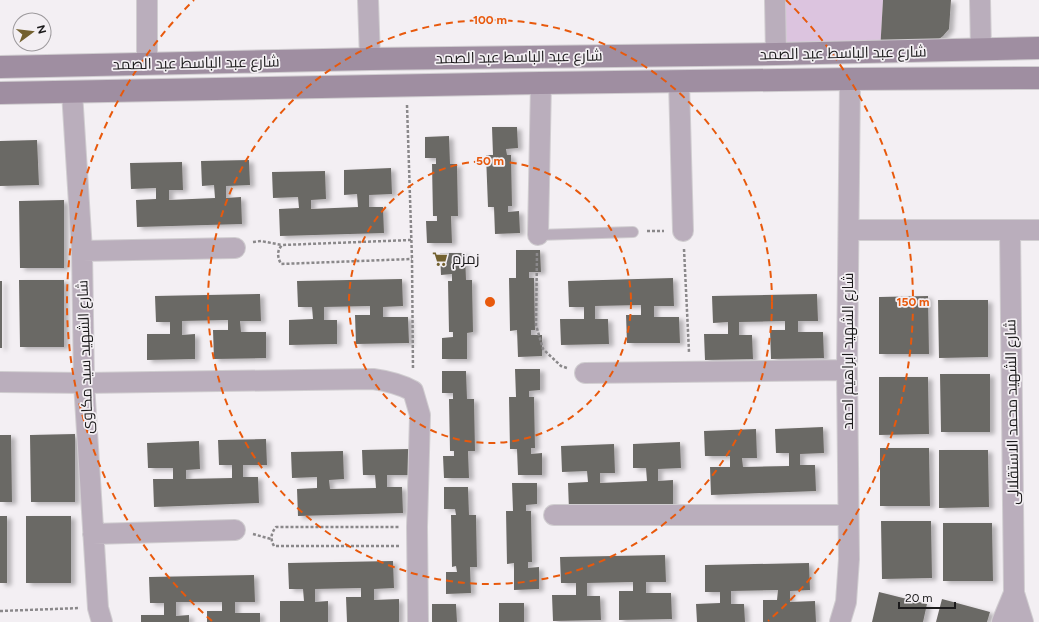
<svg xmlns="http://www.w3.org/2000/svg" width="1039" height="622" font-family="Figtree,Cairo,sans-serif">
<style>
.green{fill:#dcc4df}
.building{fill:#6b6965;filter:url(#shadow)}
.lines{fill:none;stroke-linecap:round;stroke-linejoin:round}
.lane-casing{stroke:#d0cdd0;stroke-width:12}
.street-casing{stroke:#d0cdd0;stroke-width:22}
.secondary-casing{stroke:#d0cdd0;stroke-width:24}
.path{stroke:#8a888a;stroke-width:2.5;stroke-dasharray:3 2;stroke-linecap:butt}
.lane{stroke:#baaebc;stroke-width:10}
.street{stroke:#baaebc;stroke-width:20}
.secondary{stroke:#9f8ea1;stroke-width:22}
.ring{fill:none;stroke:#e8590c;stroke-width:2;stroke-dasharray:7 5}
.labels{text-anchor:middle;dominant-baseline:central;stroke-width:3.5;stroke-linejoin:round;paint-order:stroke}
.street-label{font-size:15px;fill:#1b1a1b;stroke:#f3eff3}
.poi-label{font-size:15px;fill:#1b1a1b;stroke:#f3eff3;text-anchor:start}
.centre{fill:#e8590c;stroke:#f3eff3;stroke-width:2}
.ring-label{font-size:12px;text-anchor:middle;font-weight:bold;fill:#e8590c;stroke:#f3eff3;stroke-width:3.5;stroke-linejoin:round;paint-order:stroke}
</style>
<defs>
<filter id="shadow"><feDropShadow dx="4.5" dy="2.5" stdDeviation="2" flood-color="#0004"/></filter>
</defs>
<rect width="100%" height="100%" fill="#f3eff3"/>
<path class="green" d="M775 0H883L880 52 776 54Z"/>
<path class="building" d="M883 0H951L949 29 943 36 935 42 880 52Z
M492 127H517L518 148 506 149 507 155H511L512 206H508V212L519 211 520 233 495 234 494 207H488L486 155H493Z
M449 136 450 164H457L458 216H451L452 243H427L426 221H437V216H433L432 164H436V158H425V137Z
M37 140 39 185 0 186V141Z
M249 160 250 185 226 186V198L241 197 242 224 137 227 136 200 156 199V188L131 189 130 163 182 162 183 190H169V200L215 198 214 185 202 186 201 161Z
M391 168 392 194 369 195V207H383L384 233 280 236 279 209 299 208 298 197 273 198 272 172 325 171 326 199 311 200V209L358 207 357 194 344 195V170Z
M64 200V268H20L19 201Z
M516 250H540L541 272H529V278H534L535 330H531V335H542V356L518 357 517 330 510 331 509 278H516Z
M440 253H465L466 280H472L473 332 467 333V359H442V338L453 337V332H449L448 281H452V274L441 275Z
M673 278 674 306H654V317H679L680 343H627L626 315H641V305L595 306V319H608L609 344 561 345 560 319H584V307H569L568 281Z
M402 279 403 306 383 307V317H408L409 343 356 344 355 315H370V306L324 307V320H337V344L289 345V320L313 319 312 307H298L297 281Z
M19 280H64V347H20Z
M0 281H2V348H0Z
M260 294 261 321H240L241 332H266V358L214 359 213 330H228V320L182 321V335L195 334V359L147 360V334H170V322H156L155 296Z
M817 294 818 321H798V332H823L824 358 771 359 770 330H785V321L739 322V335H752L753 359 705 360 704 334H728V322L713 323 712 296Z
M928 296 929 354H879V297Z
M938 300H988V357L939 358Z
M515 369H540V390L529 391V397H534L535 448H531V454L542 453V475H518L517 449H510L509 397H516Z
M442 371H466L467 399H474L475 451H468L469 478H444L443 456H454V451H450L449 399H453V393H442Z
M940 374H990V432H941Z
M879 377H928L929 434 879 435Z
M823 427 824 453 800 454V465H815L816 491 711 495 710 467H730V456H705L704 431 756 429 757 458H742L743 467 789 466V453H776L775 429Z
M75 434V502H31L30 435Z
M0 435H11L12 502H0Z
M266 439 267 465H243V477H258L259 503 154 507 153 479H173V468H148L147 443 199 441 200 469 186 470V479L232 478V465H219L218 440Z
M680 442 681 468 658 469V481L673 480V507L569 510 568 483 588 482 587 471 562 472 561 446 614 444 615 473H600V483L647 481 646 468H633V444Z
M880 448H929L930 506H880Z
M410 449V475H387V487H402L403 513 298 516 297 489 317 488V477L292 478 291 452 343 451 344 479 329 480 330 489 376 488 375 475H363L362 450Z
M939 450H988L989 507 939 508Z
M512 483H537V504L526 505V511H531L532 562H528V568L539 567V589L514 590V563L507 564 506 511H513Z
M444 487H468L469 515H476L477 567H470L471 593 446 594V572H457L456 566 452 567 451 515H456L455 509H444Z
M0 516H7V583H0Z
M26 516H71V583H26Z
M881 521H931L932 578 882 579Z
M943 523H992L993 581H943Z
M665 555 666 582H646V593H671L672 619 619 620V591H633V582L587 583V596H600L601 620 553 621 552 595H576V583H561L560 557Z
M393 561 394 588 374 589V600L399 599V622H347L346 597H361V588L315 589V602L328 601V622H280V601H304L303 589H289L288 563Z
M809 563 810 590 790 591V602L815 601 816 622H763V600H777L778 590 731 591V604H744L745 622H697L696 604 720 603V592H705V565Z
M254 575 255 602H235V613H260V622H207V611H222V602H176V616L189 615V622H141V615H164V603H150L149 577Z
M879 592 927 604 923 622H872Z
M942 599 990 612 987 622H936Z
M499 603H524V622H499Z
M432 604H456L457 622H432Z"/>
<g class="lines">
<g class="lane-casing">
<path id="lane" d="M538 235 633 232"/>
</g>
<g class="street-casing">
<path id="street" d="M368 0 370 59
M775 0 776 54
M980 0 981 50
M147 64V0
M679 82 683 231
M72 92 82 251 84 383 98 608 102 622
M849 230H1039
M1010 230 1014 593 1023 622
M538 235 541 83
M82 251 235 248
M585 373 847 370
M0 382 84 383 373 379C388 381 400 384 413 391L420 415 417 527 418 622
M554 515H848
M93 534 235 530
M840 622 846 602 849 559 847 370 850 79
M1002 622 1014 593"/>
</g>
<g class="secondary-casing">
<path id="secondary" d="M0 67 370 59 776 54 1039 48
M0 93 541 83 850 79 1039 78"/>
</g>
<path class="path" d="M407 105 412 259 413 370
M647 231H664
M411 240 282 245C277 251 277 256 281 264L412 259
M253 242 261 241 282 245
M684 249 689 352
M537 253 536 325 543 349 561 366 567 368
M253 534 271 539
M399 546H274C270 539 271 533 276 527H399
M0 611 80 608"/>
<use href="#lane" class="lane"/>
<use href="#street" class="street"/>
<use href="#secondary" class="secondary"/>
</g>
<g class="ring">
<circle cx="490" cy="302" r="141"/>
<circle cx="490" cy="302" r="282"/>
<path d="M212 621A423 423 0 0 1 194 0M786 0A423 423 0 0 1 768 621"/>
</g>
<defs>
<g id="supermarket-bare" transform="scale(1.2)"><path d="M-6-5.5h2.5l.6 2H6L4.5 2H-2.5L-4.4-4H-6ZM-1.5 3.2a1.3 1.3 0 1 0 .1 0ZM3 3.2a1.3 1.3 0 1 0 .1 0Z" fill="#73612f" stroke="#f3eff3" stroke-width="2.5" paint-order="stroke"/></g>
</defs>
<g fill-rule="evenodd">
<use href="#supermarket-bare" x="440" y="259"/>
</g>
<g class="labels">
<g class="street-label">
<text transform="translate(843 53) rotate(-1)">شارع عبد الباسط عبد الصمد</text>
<text transform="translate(519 57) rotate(-1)">شارع عبد الباسط عبد الصمد</text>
<text transform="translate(196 63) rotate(-1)">شارع عبد الباسط عبد الصمد</text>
<text transform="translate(848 351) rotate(-90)">شارع الشهيد ابراهيم احمد</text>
<text transform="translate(85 357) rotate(-92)">شارع الشهيد سيد مكاوى</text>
<text transform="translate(1012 412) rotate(-91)">شارع الشهيد محمد الاستقلالى</text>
</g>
<g class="poi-label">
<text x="452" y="259">زمزم</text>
</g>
</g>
<circle cx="490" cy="302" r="6" class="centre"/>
<g class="ring-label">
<text x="490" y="24">100 m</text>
<text x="490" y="165">50 m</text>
<text x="913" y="306">150 m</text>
</g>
<g transform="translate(32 32) rotate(75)"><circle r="19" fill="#f3eff3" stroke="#9d9a9d"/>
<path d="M0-3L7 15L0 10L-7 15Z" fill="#73612f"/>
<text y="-6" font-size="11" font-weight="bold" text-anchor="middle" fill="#1b1a1b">N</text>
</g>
<path d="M899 602v6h56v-6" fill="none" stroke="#1b1a1b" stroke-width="2"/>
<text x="905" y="602" font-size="12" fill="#1b1a1b" stroke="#f3eff3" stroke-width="3" paint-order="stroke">20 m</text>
</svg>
